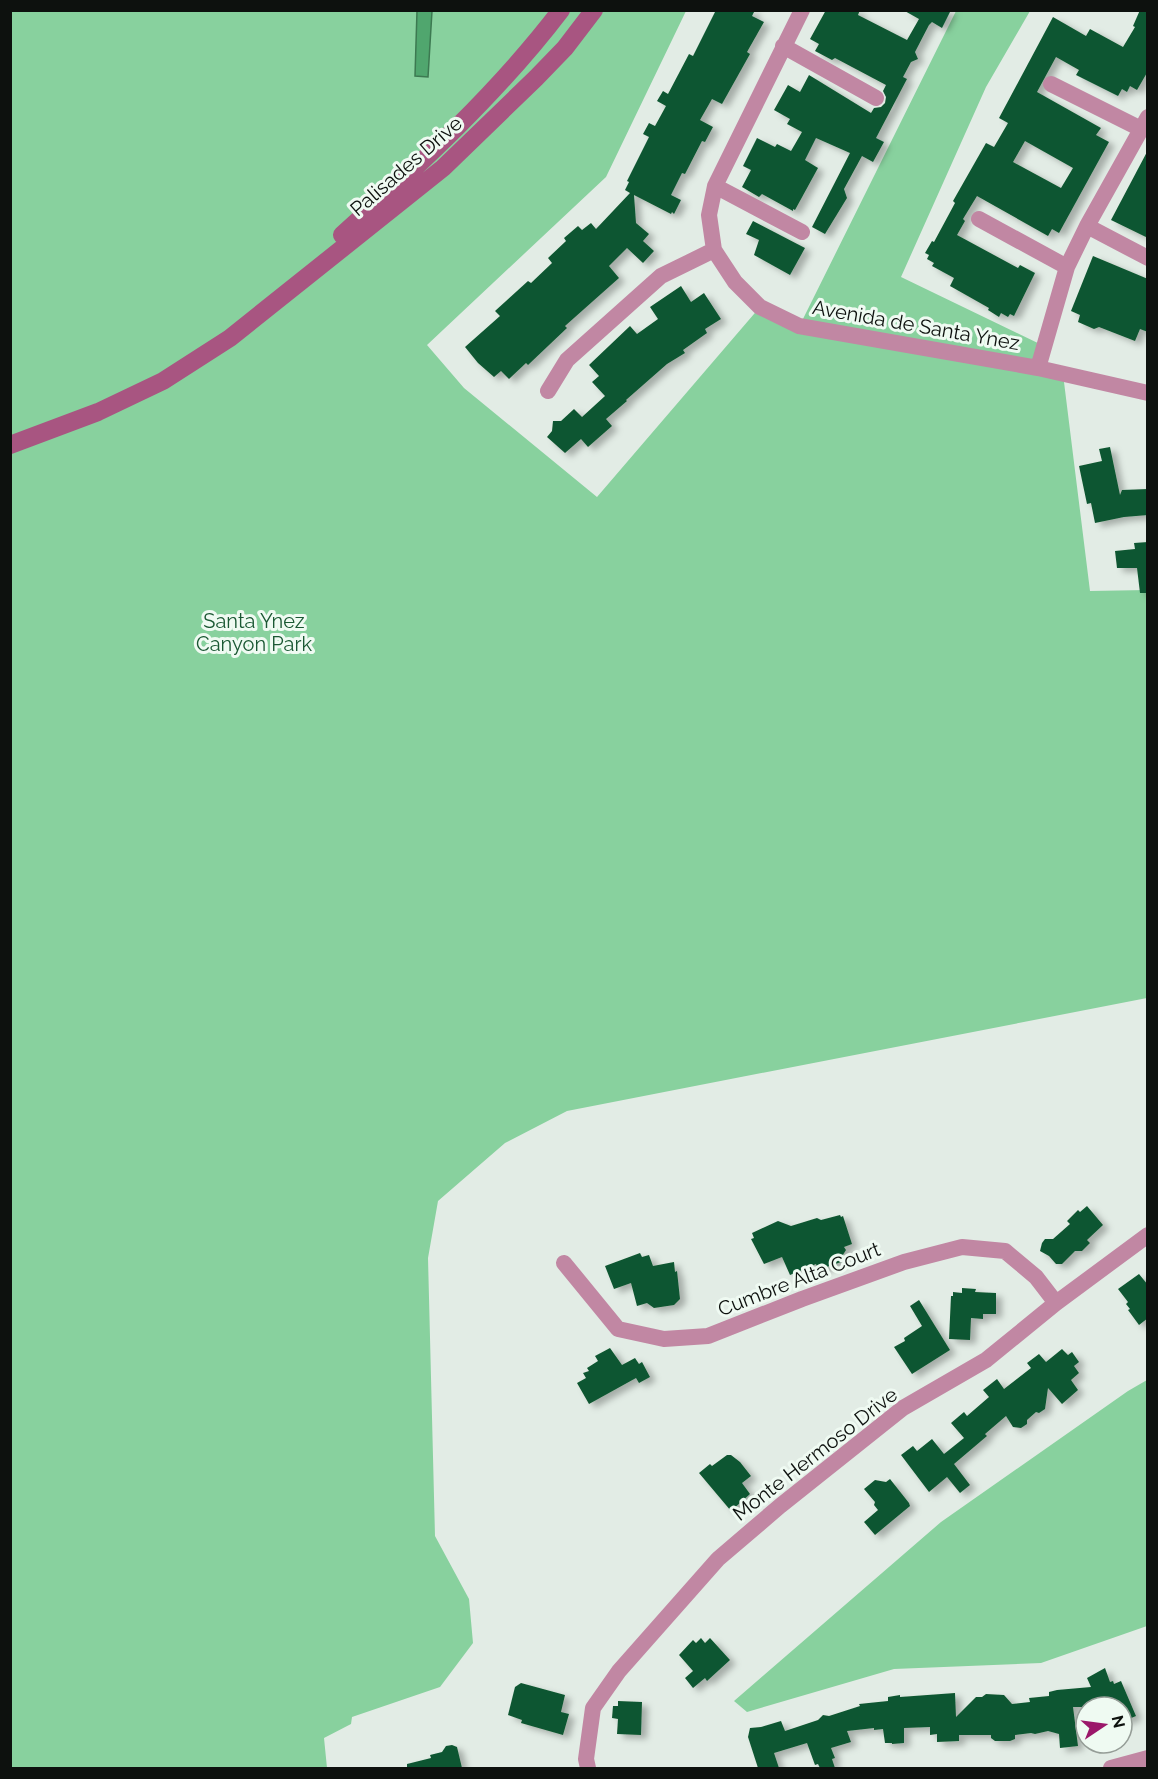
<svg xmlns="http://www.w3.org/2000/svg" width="1158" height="1779" font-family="Raleway,sans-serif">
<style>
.green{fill:#88d19e}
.water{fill:#50a66e;stroke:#3c7951;stroke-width:1.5}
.building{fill:#115730;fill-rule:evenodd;filter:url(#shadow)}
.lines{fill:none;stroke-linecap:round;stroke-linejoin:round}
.street{stroke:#c187a3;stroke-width:16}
.secondary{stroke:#a85581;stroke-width:18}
.labels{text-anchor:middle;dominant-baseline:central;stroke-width:6;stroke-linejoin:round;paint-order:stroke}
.street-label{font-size:20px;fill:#0d110e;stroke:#effaf2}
.park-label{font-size:20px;fill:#1a5833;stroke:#effaf2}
</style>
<defs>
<filter id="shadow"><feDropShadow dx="6" dy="4" stdDeviation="3" flood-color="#0004"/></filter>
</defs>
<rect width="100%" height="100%" fill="#e2ece5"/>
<path class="green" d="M11 11H686L606 177 427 345 464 388 597 497 760 307 800 325 956 11H1030L986 87 901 277 1044 346 1038 367 1063 374 1090 591 1147 590V998L567 1111 505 1143 438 1201 428 1258 435 1536 469 1599 473 1643 440 1687 352 1717 351 1724 324 1738 327 1768H11Z
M1147 1380V1626L1041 1663 894 1669 747 1712 734 1701 941 1522 1128 1391Z"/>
<path class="water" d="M417 11H432L428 77 415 76Z"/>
<path class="building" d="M716 10H755L752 16 764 22 747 52 750 54 722 104 712 99 700 120 713 127 705 142 702 141 685 174 682 173 671 195 681 200 674 214 672 212 671 214 634 195 636 223 649 234 643 241 654 251 643 263 627 248 609 266 619 278 565 326 567 328 528 365 526 363 509 379 501 371 494 377 478 363 465 347 500 316 495 311 528 281 531 283 552 263 548 258 566 241 564 238 578 226 582 230 591 223 596 229 630 193 625 190 629 182 627 181 649 137 643 134 649 123 655 126 666 106 657 101 663 91 668 94 689 54 693 56Z
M826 10H860L858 15 907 40 919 19 903 10H951L942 28 932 22 929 25 915 52 918 59 911 62 903 77 907 79 876 138 884 142 873 162 862 156 844 189 847 198 825 234 812 227 850 153 816 138 805 160 818 168 795 210 793 209V211L762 194 759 197 742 187 751 170 743 166 757 138 775 147 777 144 791 151 802 132 787 124 790 119 774 110 788 85 800 92 809 75 871 113 874 108 881 107 885 103 886 97 883 91 886 85 835 58 832 60 815 51 819 44 810 39Z
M1140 10H1148V71L1137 90 1130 86 1127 92 1122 89 1118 96 1076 75 1079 70 1056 57 1037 92 1101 128 1096 135 1109 142 1059 233 1052 229 1048 236 977 196 963 219 965 221 957 235 1018 268 1020 265 1035 273 1014 316 1010 314 1008 317 1001 313 999 317 988 310 989 308 950 286 954 278 932 266 934 263 927 259 929 255 925 253 932 241 934 242 955 203 953 201 986 143 994 147 1008 123 999 118 1053 17 1086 36 1090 29 1123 47 1135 27 1133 26ZM1025 141 1073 168 1061 188 1013 162Z
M1148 150V238L1111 220Z
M753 221 805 248 790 275 754 255 759 240 746 234Z
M1093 256 1148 279V332L1140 329 1135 341 1099 327 1094 329 1078 322 1080 315 1071 311Z
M681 286 691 302 704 293 721 319 705 329 707 333 683 350 685 353 667 364 626 400 627 401 606 419 612 426 588 447 581 439 565 453 547 437 552 431 553 421H561L574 409 582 417 605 396 592 382 599 376 589 365 630 326 637 334 658 319 650 307Z
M1110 447 1120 495 1122 490 1148 489V515L1124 517 1095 523 1091 503 1087 504 1079 466 1102 461 1099 449Z
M1148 542V593H1140L1137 568H1117L1115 551 1135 549 1134 543Z
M1087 1206 1103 1225 1087 1240 1090 1243 1082 1251H1075L1062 1264H1056L1049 1256 1040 1251 1042 1243 1045 1239H1053L1070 1224 1067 1221 1078 1210 1080 1212Z
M840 1215 841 1217 843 1216 852 1244 844 1247 846 1250 841 1258V1262L818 1270 816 1264 790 1275 782 1257 764 1264 751 1239 754 1238 752 1233 778 1221 791 1226 817 1218 821 1220Z
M640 1253 642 1257 649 1255 653 1266 674 1262 675 1272 677 1271 680 1299 674 1305 654 1308 647 1303 637 1306 631 1283 614 1289 605 1266Z
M1139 1274 1148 1285V1318L1139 1325 1128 1310 1130 1309 1126 1304 1128 1302 1118 1289Z
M962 1288 976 1289 975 1292 996 1293V1314H983V1319L971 1318 970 1340 949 1339 951 1296H953V1292L962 1293Z
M919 1300 950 1350 912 1374 894 1347 905 1341 904 1338 922 1326 910 1306Z
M610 1348 622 1365 635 1358 639 1364 642 1362 650 1377 639 1383 636 1378 589 1404 577 1383 586 1378 583 1373 589 1371 587 1368 598 1361 595 1356Z
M1062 1349 1068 1355 1072 1352 1079 1362 1074 1366 1079 1373 1071 1380 1078 1390 1062 1404 1048 1388 1045 1409 1039 1413 1036 1412 1027 1420V1424L1021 1428 1013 1427 1006 1416 985 1434 987 1436 954 1464 970 1485 960 1493 947 1477 929 1492 901 1455 913 1446 917 1451 932 1439 944 1454 964 1438 951 1423 964 1412 967 1416 989 1397 983 1390 997 1379 1004 1389 1031 1368 1027 1363 1039 1354 1046 1362Z
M727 1455H731L740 1462 751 1476 742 1483 750 1494 731 1511 699 1473 710 1464 712 1466Z
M890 1479 909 1503 910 1506 875 1535 864 1522 878 1510 874 1505 875 1502 864 1489 875 1480 886 1482Z
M701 1638 705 1643 710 1638 730 1660 707 1681 705 1678 693 1688 685 1678 693 1671 679 1655 693 1640 696 1643Z
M1105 1668 1110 1682 1113 1681 1114 1684 1121 1681 1136 1716 1122 1722V1707H1073L1078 1746 1060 1748 1059 1734 1048 1731 1035 1734 1031 1733 1015 1735V1739L1010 1741H995L991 1738V1735H959V1741L937 1742V1734L930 1735V1727L904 1728V1743L892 1744V1743H885L883 1729 874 1730V1728L847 1731 851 1742 831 1748 835 1758 832 1759 835 1768H820L818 1764 815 1765 807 1743 774 1753 779 1768H758L748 1737 750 1728 761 1727 781 1721 785 1731 818 1720 823 1715 829 1716 860 1706 859 1704 888 1701V1697L900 1695V1697L955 1693 956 1717 976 1697H982L986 1694 1004 1695 1012 1704 1030 1702 1029 1698 1049 1696V1692L1057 1690 1091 1687 1087 1678Z
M521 1683 565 1695 561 1712 569 1714 563 1735 521 1723 522 1720 508 1715 515 1687Z
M618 1701 642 1702 641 1735 617 1734 618 1719 612 1718 613 1706H618Z
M452 1745 457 1747 462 1768H407V1764L431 1758 430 1755 442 1752 446 1746Z"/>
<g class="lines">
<path class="street" d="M802 10 715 186 709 215 714 250 735 282 760 307 799 326 1038 368 1148 393
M783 46 876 98
M1051 84 1141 129
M715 186 802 232
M979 219 1067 267
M1087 226 1148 258
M1038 368 1067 267 1087 226 1148 117
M548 391 567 360 661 276 714 250
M564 1263 618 1329 664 1339 708 1336 802 1299 904 1262 962 1247 1005 1251 1036 1277 1056 1303
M588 1768 586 1759 593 1708 619 1671 718 1559 780 1506 903 1408 986 1360 1056 1303 1148 1235
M1111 1768 1148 1758"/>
<path class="secondary" d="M342 235C419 165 498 93 561 10
M10 445 98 412 163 381 230 338 443 168 536 78 565 48 594 10"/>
</g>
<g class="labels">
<g class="street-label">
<text transform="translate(406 166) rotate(-41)">Palisades Drive</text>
<text transform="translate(916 325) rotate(10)">Avenida de Santa Ynez</text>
<text transform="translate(799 1279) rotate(-21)">Cumbre Alta Court</text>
<text transform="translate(815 1454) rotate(-38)">Monte Hermoso Drive</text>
</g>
<g class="park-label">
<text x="254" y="621">Santa Ynez<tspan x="254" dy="23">Canyon Park</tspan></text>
</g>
</g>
<rect width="1158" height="1779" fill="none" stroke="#0d110e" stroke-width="24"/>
<g transform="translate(1104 1725) rotate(77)"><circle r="28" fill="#effaf2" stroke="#959d97" stroke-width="1.5"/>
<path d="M0-4.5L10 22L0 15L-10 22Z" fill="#9b176a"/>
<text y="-9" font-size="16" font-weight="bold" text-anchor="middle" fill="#0d110e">N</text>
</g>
</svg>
